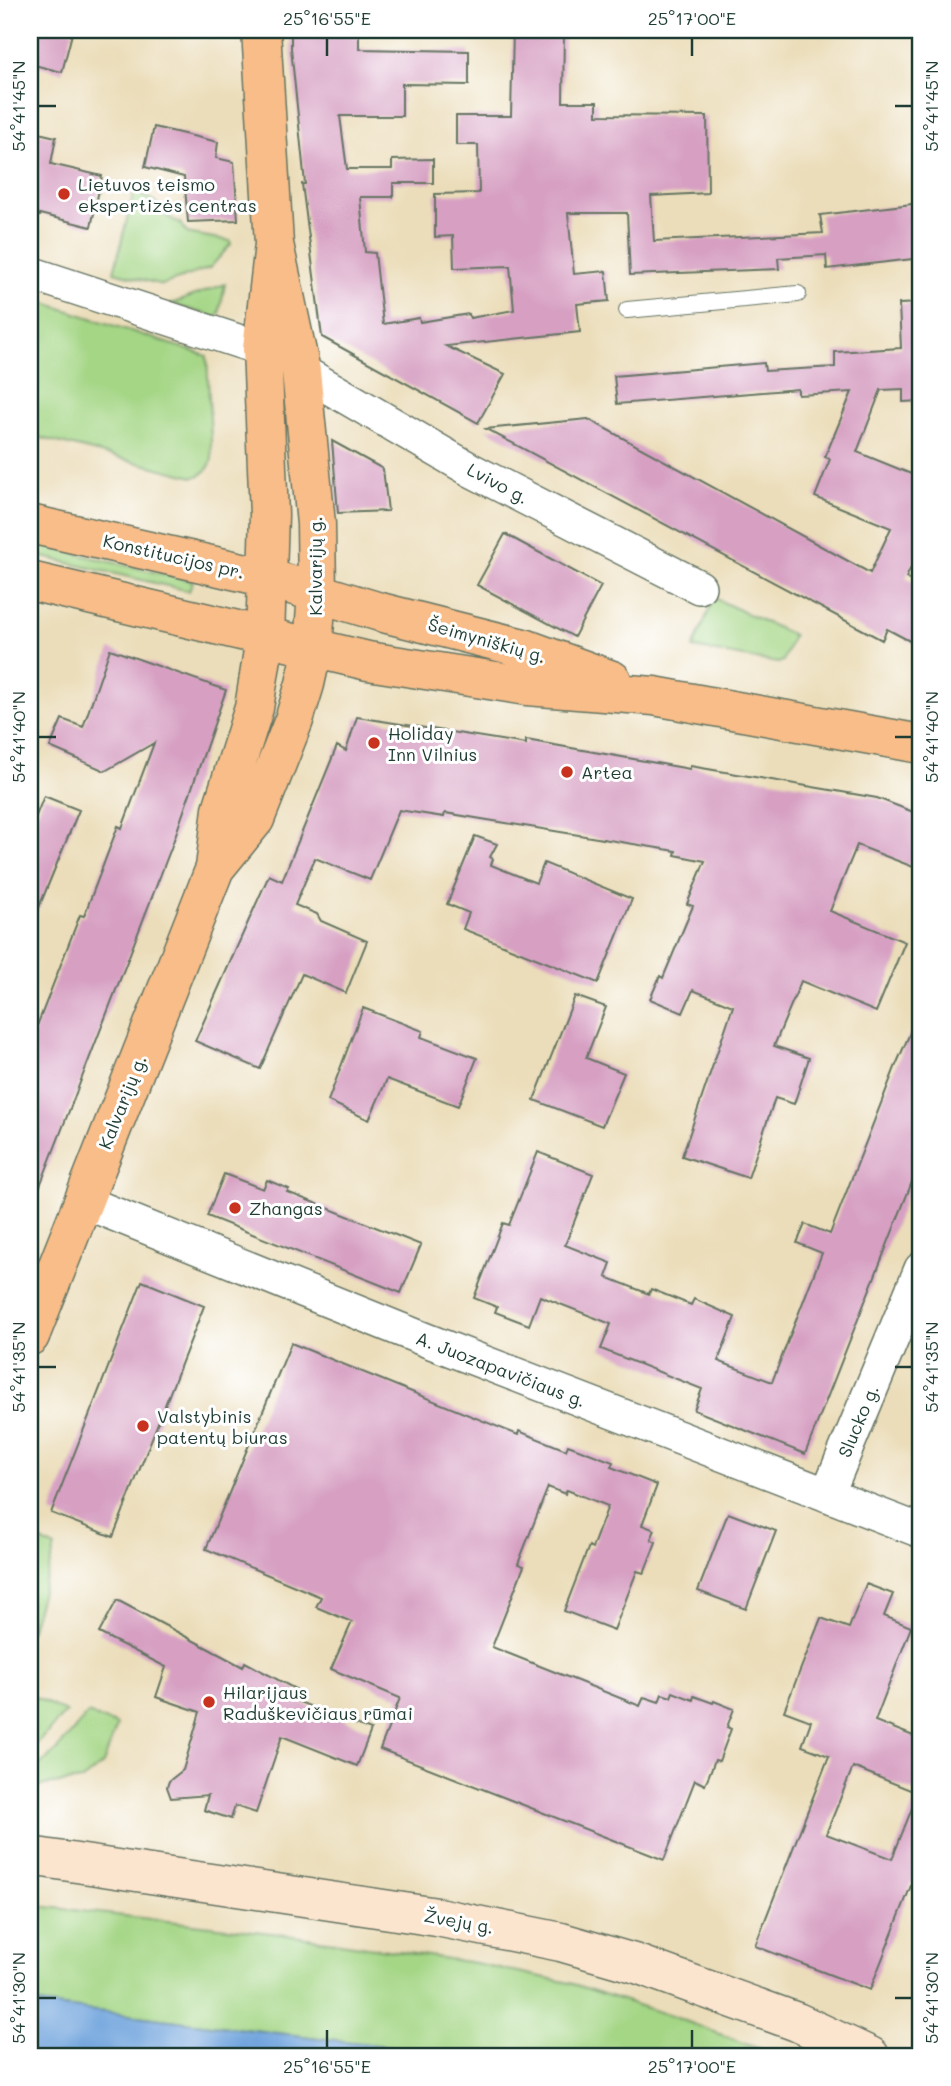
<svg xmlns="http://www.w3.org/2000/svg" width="951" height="2086" font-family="Mali,sans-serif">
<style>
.green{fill:#a4d685;stroke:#628a5c;stroke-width:2}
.water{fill:#71a4dd;stroke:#487088;stroke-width:2}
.building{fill:#d7a0c3;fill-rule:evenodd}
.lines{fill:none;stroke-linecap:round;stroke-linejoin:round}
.lane-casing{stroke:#667563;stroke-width:18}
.street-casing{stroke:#667563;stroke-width:36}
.secondary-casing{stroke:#667563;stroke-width:41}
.primary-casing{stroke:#667563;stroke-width:41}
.lane{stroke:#fff;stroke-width:16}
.street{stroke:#fff;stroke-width:33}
.secondary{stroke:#fce5cf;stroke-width:38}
.primary{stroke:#f8bd88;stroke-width:38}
.ticks{fill:none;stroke:#1f3d34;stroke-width:2.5}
.poi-dot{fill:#c8321e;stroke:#fff;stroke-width:2.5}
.labels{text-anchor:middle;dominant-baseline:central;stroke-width:6;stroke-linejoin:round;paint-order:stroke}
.poi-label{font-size:18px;fill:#1f3d34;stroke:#fff;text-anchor:start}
.street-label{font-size:18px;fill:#1f3d34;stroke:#fff}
.neatline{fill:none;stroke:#1f3d34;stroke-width:2.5}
.ticks-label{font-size:18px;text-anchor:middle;fill:#1f3d34}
</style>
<rect width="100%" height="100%" fill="#fff"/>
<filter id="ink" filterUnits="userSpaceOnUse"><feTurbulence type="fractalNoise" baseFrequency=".0143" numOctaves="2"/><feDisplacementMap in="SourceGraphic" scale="14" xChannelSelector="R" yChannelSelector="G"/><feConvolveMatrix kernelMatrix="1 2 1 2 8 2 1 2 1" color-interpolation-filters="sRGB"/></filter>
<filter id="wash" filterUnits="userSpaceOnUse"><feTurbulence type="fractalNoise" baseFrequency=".00686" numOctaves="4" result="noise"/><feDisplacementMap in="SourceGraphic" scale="28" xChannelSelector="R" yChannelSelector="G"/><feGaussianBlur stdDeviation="1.57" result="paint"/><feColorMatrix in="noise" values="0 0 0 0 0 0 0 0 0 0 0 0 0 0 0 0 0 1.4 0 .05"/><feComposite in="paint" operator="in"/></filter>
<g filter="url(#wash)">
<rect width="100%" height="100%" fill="#ebddb9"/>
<path class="green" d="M134 191 154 201 168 217 180 223 187 233 231 241V244L210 268 162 285 114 272Z
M225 284 219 315 216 317 171 304Z
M30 298 207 356 212 461C207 471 204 475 193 477L30 435Z
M30 543 193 581 189 591 30 554Z
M714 598 793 635 783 661 778 663 693 648Z
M36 1538 55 1548 30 1632V1566Z
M30 1695 66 1712 30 1751Z
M88 1714 117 1725 103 1764 82 1780 30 1787V1773L55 1752Z
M30 1905 280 1934 475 1963 570 1983 680 2019 778 2056H467L30 2003Z"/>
<path class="water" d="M30 2003 467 2056H30Z"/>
<g id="blocks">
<path class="building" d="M30 30H73L62 72 30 64Z
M291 30H359V49L469 51V85L402 84V116H340L347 169H392V160L433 159V183H393V197H360L365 252 375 253 383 324 419 318 420 322 469 314 470 318 514 310 510 266 454 268 453 236 435 237V194L479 193 478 145H456V116H511L513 30H564L563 102H597V115L707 116 708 193 651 196 654 241 823 233 820 215 921 203V258L827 269 826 255 778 258 779 269 630 275 627 213H568L574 274 606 271 609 301 577 304 580 332 446 346 505 374 478 423 322 337 302 184H305L291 48Z
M154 127 218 142 216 158 234 162 238 220 188 222 184 177 145 167Z
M30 131 56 137 51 164 102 176 91 227 40 214V216L30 215Z
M921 303V401L903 402V389L881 390 857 452 921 478V546L906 578 921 586V647L887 629 882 640 486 429 588 419 870 573 891 528 815 497 830 459 825 457 852 392 798 395V389L617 404 614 376 764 363 765 371 835 367V352L901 348 899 304Z
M332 441 383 469 388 511 338 513Z
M505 534 601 586 574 637 477 585Z
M110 649 226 690 171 848 31 1209 30 1044 80 915 84 916 118 826 122 828 154 743 105 771 50 747 62 719 83 727Z
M357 717 526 744V740L690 769V766L877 798 921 815V870L857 845 830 911 905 942 876 1012 801 981 774 1046 809 1058 794 1104 775 1098 748 1178 682 1156 733 1006 693 990 683 1013 650 999 660 976 663 978 693 906 687 904 705 861 675 855 676 851 445 813 444 817 399 810 370 880 315 858 295 905 317 914 321 921 367 941 346 993 302 974 260 1069 195 1041 269 875 282 881 337 746 346 751Z
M44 796 79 810 30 929V831Z
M475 836 497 844 490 857 493 859 491 865 536 883 544 863 632 899 598 983 463 929 469 913 447 904Z
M575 996 606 1007 586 1058 624 1073 602 1126 534 1100Z
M363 1008 423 1031 421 1037 477 1058 458 1106 387 1079 369 1120 328 1101Z
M921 1008V1159L805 1454 694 1410 702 1389 601 1349 611 1324 540 1296 529 1325 495 1312 497 1307 474 1298 503 1223 509 1225 538 1152 593 1174 565 1245 611 1263 606 1277 649 1294 651 1289 691 1305 694 1299 735 1317 718 1361 772 1382 822 1253 797 1243 805 1224 830 1234 896 1065Z
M224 1174 263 1189 267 1180 289 1189 287 1192 421 1245 401 1293 207 1216Z
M142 1281 204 1306 113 1537 51 1513Z
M291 1343 518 1435 519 1431 566 1450 568 1445 613 1462 611 1467 657 1485 642 1525 655 1530 651 1539 656 1542 644 1573 637 1571 614 1630 564 1611 589 1546 592 1548 608 1506 567 1490 565 1494 548 1487 518 1564 524 1566 492 1647 640 1706 644 1697 659 1702 662 1694 671 1697 673 1692 693 1700 694 1696 713 1703 714 1701 734 1709 727 1727 731 1729 719 1761 715 1760 705 1785 695 1780 664 1860 380 1749 400 1698 331 1669 352 1622 316 1607 321 1597 206 1549Z
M728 1513 776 1531 746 1609 698 1591Z
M866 1584 893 1594 884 1616 911 1627 875 1721 921 1739V1860L870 1990 755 1946 829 1756 802 1746 811 1721 784 1711 821 1618 849 1628ZM853 1767 918 1793 892 1859 826 1834Z
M117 1600 243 1667 245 1662 297 1690 294 1700 371 1730 357 1766 282 1736 256 1813 235 1806 231 1819 204 1810 208 1795 171 1798 167 1787 169 1781 183 1770 200 1712 156 1697 166 1667 99 1633Z"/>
</g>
</g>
<g filter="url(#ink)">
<use href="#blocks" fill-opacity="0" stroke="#667563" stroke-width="2"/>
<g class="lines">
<g class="lane-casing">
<path id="lane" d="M627 310 798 294"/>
</g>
<g class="street-casing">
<path id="street" d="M30 273 262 349
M301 371 471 470 699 587
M82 1201 426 1340 921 1531
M827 1495 921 1269"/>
</g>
<g class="secondary-casing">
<path id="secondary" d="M30 1856 437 1917 561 1942 637 1964 797 2022 870 2056"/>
</g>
<g class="primary-casing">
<path id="primary" d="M30 524 268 578 380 612 527 649 612 680
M30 581 368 661 527 686 654 696 921 744
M215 868 255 819 294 720 305 684 313 648 317 593 316 524 301 371 274 244 261 30
M30 1336 215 868 222 809 254 708 265 638 269 515 262 349 274 244"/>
</g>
<use href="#lane" class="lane"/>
<use href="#street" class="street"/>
<use href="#secondary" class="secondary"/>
<use href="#primary" class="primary"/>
</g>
</g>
<path class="ticks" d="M327 38V56M692 38V56M38 106H56M895 106H912M38 737H56M895 737H912M38 1367H56M895 1367H912M38 1998H56M895 1998H912M327 2030V2048M692 2030V2048"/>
<g class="poi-dot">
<circle cx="64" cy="194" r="7"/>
<circle cx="374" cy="743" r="7"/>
<circle cx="567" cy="772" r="7"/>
<circle cx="235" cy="1208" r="7"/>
<circle cx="143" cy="1426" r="7"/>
<circle cx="209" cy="1702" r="7"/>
</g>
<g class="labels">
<g class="poi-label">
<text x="78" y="184">Lietuvos teismo<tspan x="78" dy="21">ekspertizės centras</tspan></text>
<text x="388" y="733">Holiday<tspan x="388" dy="21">Inn Vilnius</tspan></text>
<text x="581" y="772">Artea</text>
<text x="249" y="1208">Zhangas</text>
<text x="157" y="1416">Valstybinis<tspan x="157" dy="21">patentų biuras</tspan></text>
<text x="223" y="1692">Hilarijaus<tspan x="223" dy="21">Raduškevičiaus rūmai</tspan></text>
</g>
<g class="street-label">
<text transform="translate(498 483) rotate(28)">Lvivo g.</text>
<text transform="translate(174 556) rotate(13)">Konstitucijos pr.</text>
<text transform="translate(315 566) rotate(-90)">Kalvarijų g.</text>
<text transform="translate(487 640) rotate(16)">Šeimyniškių g.</text>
<text transform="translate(122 1102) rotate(-68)">Kalvarijų g.</text>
<text transform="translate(501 1369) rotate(21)">A. Juozapavičiaus g.</text>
<text transform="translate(858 1421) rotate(-67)">Slucko g.</text>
<text transform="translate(459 1921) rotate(10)">Žvejų g.</text>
</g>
</g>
<rect width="951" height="2086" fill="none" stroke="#fff" stroke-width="77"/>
<rect x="38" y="38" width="874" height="2010" class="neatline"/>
<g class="ticks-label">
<text x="327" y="25">25°16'55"E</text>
<text x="692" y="25">25°17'00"E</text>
<text transform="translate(19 106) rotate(-90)" y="6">54°41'45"N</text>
<text transform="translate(932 106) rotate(-90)" y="6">54°41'45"N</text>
<text transform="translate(19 737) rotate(-90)" y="6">54°41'40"N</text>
<text transform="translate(932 737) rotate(-90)" y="6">54°41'40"N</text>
<text transform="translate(19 1367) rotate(-90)" y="6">54°41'35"N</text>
<text transform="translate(932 1367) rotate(-90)" y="6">54°41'35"N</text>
<text transform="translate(19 1998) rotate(-90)" y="6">54°41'30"N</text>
<text transform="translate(932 1998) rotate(-90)" y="6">54°41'30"N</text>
<text x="327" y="2073">25°16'55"E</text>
<text x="692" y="2073">25°17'00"E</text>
</g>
</svg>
